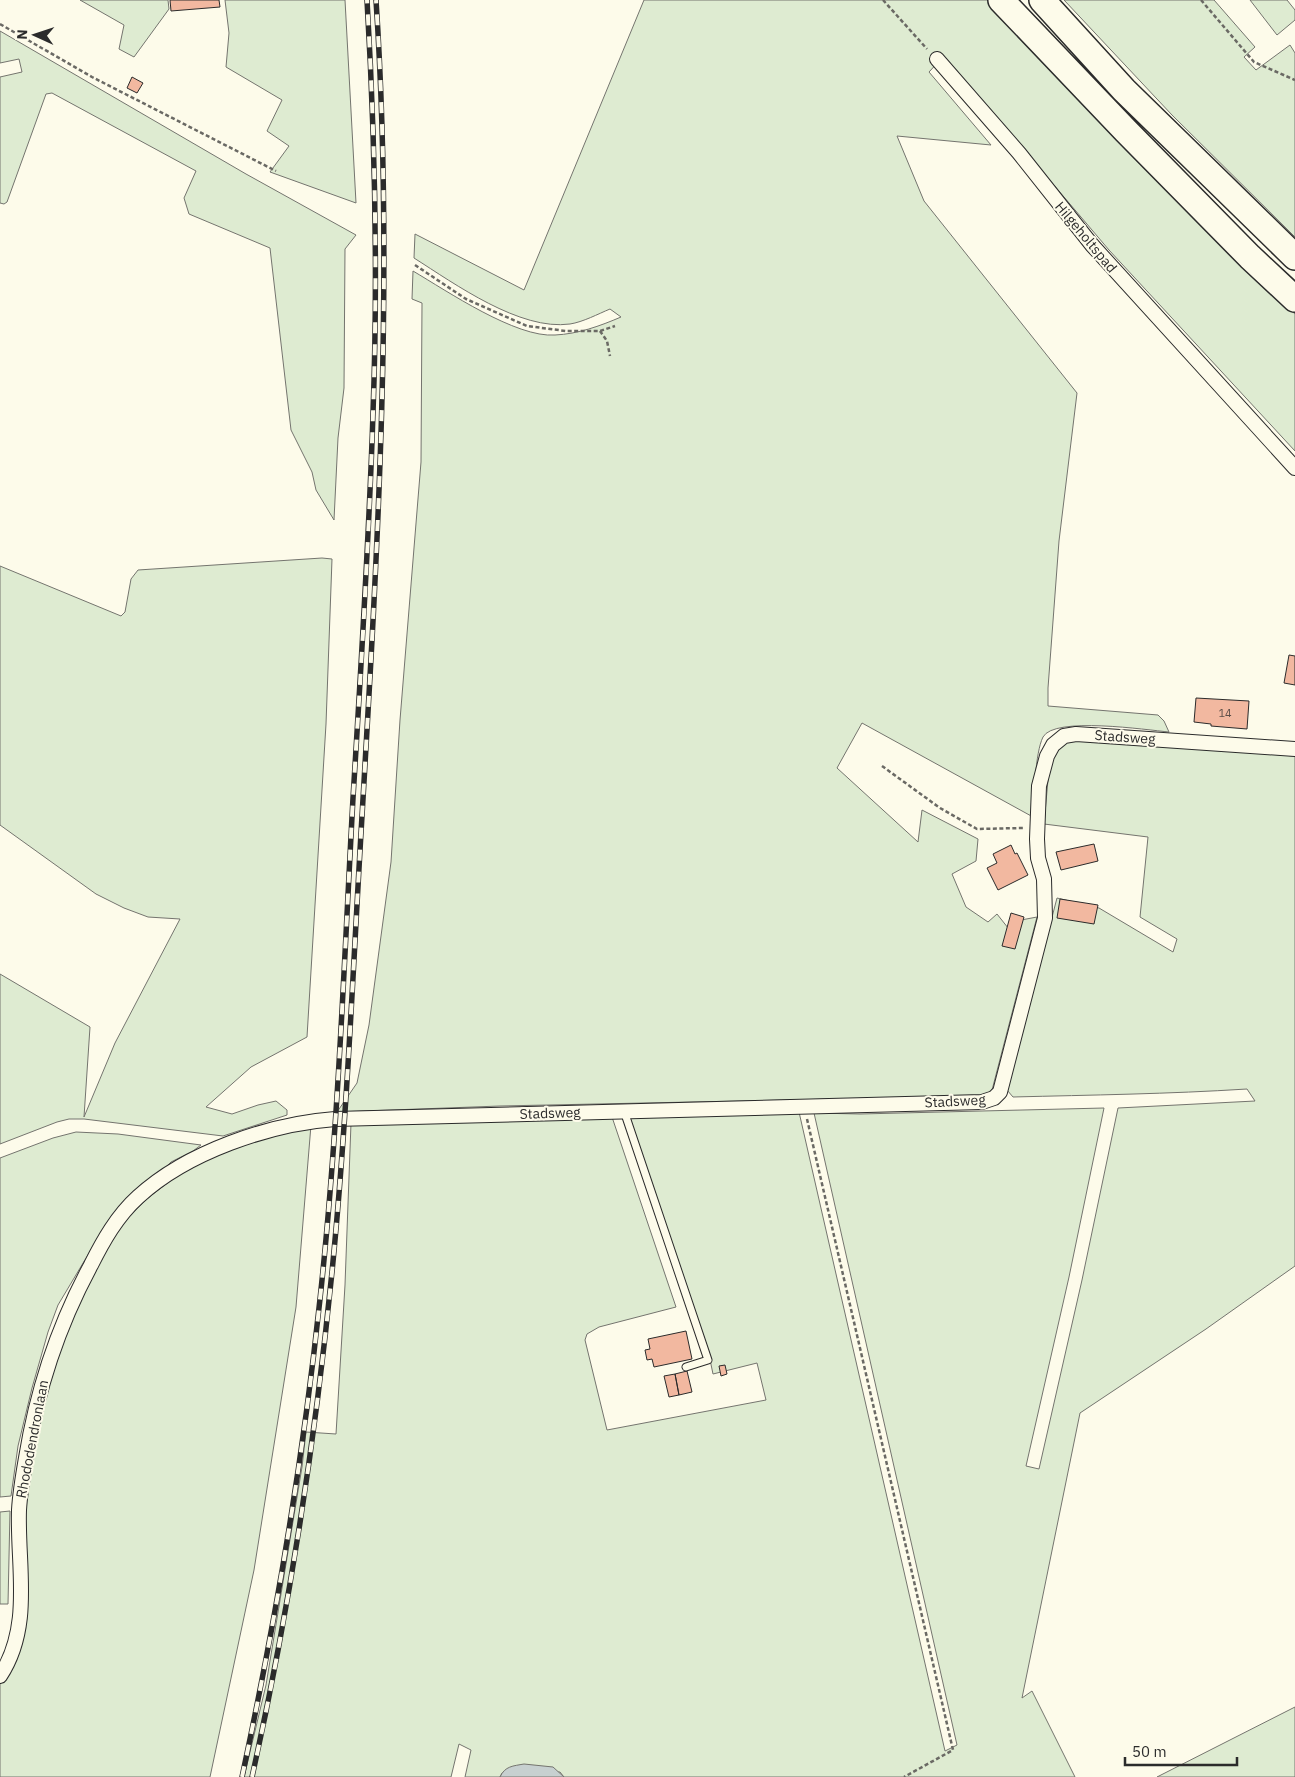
<svg xmlns="http://www.w3.org/2000/svg" width="1295" height="1777" font-family="'IBM Plex Sans',sans-serif">
<style>
.green{fill:#deebd1;stroke:#74746e}
.water{fill:#c7d0d0;stroke:#74746e}
.building{fill:#f2b8a0;stroke:#2b2b2b}
.lines{fill:none;stroke-linecap:round;stroke-linejoin:round}
.lane-casing{stroke:#2b2b2b;stroke-width:9}
.street-casing{stroke:#2b2b2b;stroke-width:16}
.highway-casing{stroke:#2b2b2b;stroke-width:28}
.path{stroke:#6a6964;stroke-width:2.5;stroke-dasharray:4 2.5;stroke-linecap:butt}
.lane{stroke:#fdfbea;stroke-width:7}
.street{stroke:#fdfbea;stroke-width:14}
.highway{stroke:#fdfbea;stroke-width:25}
.rail-casing{stroke:#2b2b2b;stroke-width:5.5}
.rail{stroke:#fdfbea;stroke-width:4;stroke-dasharray:11;stroke-linecap:butt}
.labels{text-anchor:middle;dominant-baseline:central;stroke-width:4;stroke-linejoin:round;paint-order:stroke}
.number-label{font-size:11px;fill:#5d4e48}
.street-label{font-size:14px;fill:#2b2b2b;stroke:#fdfbea}
</style>
<rect width="100%" height="100%" fill="#fdfbea"/>
<path class="green" d="M80 0H168L169 9 134 57 119 49 124 25Z
M225 0H345L356 203 270 172 289 146 267 131 282 100 226 67 229 33Z
M644 0H989L1016 30 1271 292 1295 314V451L1109 250 1030 157 941 59 929 72 991 145 897 136 924 201 1077 393 1059 541 1048 688V706L1158 715 1164 721 1169 732C1147 730 1054 716 1043 737 1035 753 1034 798 1033 817L862 723 837 768 918 842 922 810 978 839 976 861 952 874 966 907 988 922 997 914 1016 938 1021 920 1037 917 991 1094 981 1096 500 1106 337 1112 357 1083 369 1025 391 862 400 720 421 462 422 303 412 299 413 271C447 291 516 338 555 335 578 334 600 326 621 317L610 309C598 314 583 322 570 324 520 331 455 284 414 258L415 234 524 290Z
M1064 0H1214L1255 47 1244 57 1256 70 1290 45 1295 53V237L1172 115Z
M1250 0H1287L1295 10V20L1277 35Z
M0 31 246 174 356 235 345 249 344 388 338 438 334 520 316 490 312 472 291 430 270 248 189 214 184 198 196 171 52 93 46 94 7 202 4 204 0 203V77L22 72 19 59 0 63Z
M322 558 332 559 326 724 307 1037 251 1067 206 1107 232 1114 258 1105 276 1101 287 1110V1115L223 1136 84 1119H69L57 1122 0 1144V974L90 1027 84 1117 115 1043 180 919 148 917 124 908 96 894 0 825V566L121 616 125 612 131 579 138 570Z
M1071 739 1295 756V1266L1206 1329 1080 1413 1022 1698 1032 1691 1075 1777H564L560 1772 502 1773 500 1777H465L471 1750 459 1744 451 1777H244L266 1685 302 1467 306 1432 336 1434 345 1285 351 1123 612 1117 676 1307 599 1327 587 1334 585 1340 607 1430 766 1400 757 1363 713 1374 708 1350 692 1310 684 1278 627 1117 799 1112 945 1751 957 1745 814 1113 860 1114 1104 1108 1069 1277 1026 1466 1039 1469 1082 1280 1118 1108 1255 1101 1247 1089C1169 1094 1091 1095 1013 1097L1007 1090 1057 898 1099 908 1173 952 1177 939 1140 917 1148 837 1044 824 1050 758 1054 750Z
M311 1125 296 1307 254 1570 210 1777H0V1681L15 1644 24 1488 39 1408 73 1297 127 1218 148 1198 170 1181 198 1162 234 1145Z
M76 1132 118 1134 201 1145 193 1151 171 1162 104 1228 58 1305 48 1332 32 1388 18 1446 11 1496 0 1497V1158L53 1138Z
M10 1511 8 1604H0V1512Z
M1295 1707V1777H1157Z"/>
<path class="water" d="M524 1764 553 1767 564 1777H500C505 1766 513 1766 524 1764Z"/>
<path class="building" d="M170 0H219L220 7 171 11Z
M132 77 143 83 137 93 127 88Z
M1289 655 1295 656V685L1284 683Z
M1196 698 1249 701 1247 729 1211 726V724L1194 722Z
M1094 844 1098 861 1061 870 1056 852Z
M1011 845 1015 854 1017 853 1028 875 998 890 987 868 997 863 993 854Z
M1060 899 1098 905 1094 924 1057 918Z
M1011 913 1024 917 1015 949 1002 946Z
M686 1331 692 1359 654 1367 652 1359 647 1360 645 1350 650 1349 648 1339Z
M725 1365 727 1374 721 1376 719 1366Z
M687 1371 692 1392 679 1395 675 1374Z
M675 1374 679 1395 669 1397 664 1376Z"/>
<g class="lines">
<g class="lane-casing">
<path id="lane" d="M624 1111 708 1360 686 1367"/>
</g>
<g class="street-casing">
<path id="street" d="M937 59 1019 153 1092 245 1295 468
M0 1676C33 1626 17 1566 19 1510 20 1493 23 1475 26 1458 37 1390 58 1326 91 1265 103 1241 117 1216 138 1197 187 1152 269 1124 335 1119L982 1102 994 1098 1000 1092 1045 918 1044 879 1038 858 1037 839 1039 786 1047 756 1053 745 1064 736 1076 734 1295 749"/>
</g>
<g class="highway-casing">
<path id="highway" d="M1001 0 1126 131 1250 257 1295 299
M1042 0 1124 90 1295 257"/>
</g>
<path class="path" d="M883 0 927 49
M1201 0 1254 62 1295 80
M0 24 92 77 276 171
M415 265 466 299 527 326 566 331H600L615 326
M600 331 607 341 610 356
M882 766 940 808 977 829 1023 828
M807 1119 953 1750 904 1777"/>
<use href="#lane" class="lane"/>
<use href="#street" class="street"/>
<use href="#highway" class="highway"/>
<g class="rail-casing">
<path id="rail" d="M242 1777C276 1619 303 1460 320 1299 338 1133 344 965 353 798 361 669 369 541 373 413 378 275 375 137 367 0
M252 1777C289 1611 315 1442 332 1272 347 1120 353 968 362 816 378 544 394 272 376 0"/>
</g>
<use href="#rail" class="rail"/>
</g>
<g class="labels">
<g class="number-label">
<text x="1225" y="713">14</text>
</g>
<g class="street-label">
<text transform="translate(1086 237) rotate(50)">Hilgeholtspad</text>
<text transform="translate(1125 737) rotate(4)">Stadsweg</text>
<text transform="translate(955 1101) rotate(-3)">Stadsweg</text>
<text transform="translate(550 1113) rotate(-2)">Stadsweg</text>
<text transform="translate(32 1439) rotate(-79)">Rhododendronlaan</text>
</g>
</g>
<g transform="translate(35 35) rotate(273)" stroke="#fdfbea" stroke-width="4" paint-order="stroke">
<path d="M0-4L9 19L0 12L-9 19Z" fill="#2b2b2b"/>
<text y="-8" font-size="14" font-weight="bold" text-anchor="middle" fill="#2b2b2b">N</text>
</g>
<path d="M1125 1757v8h112v-8" fill="none" stroke="#2b2b2b" stroke-width="2.5"/>
<text x="1132" y="1757" font-size="15" fill="#2b2b2b" stroke="#fdfbea" stroke-width="4" paint-order="stroke">50 m</text>
</svg>
